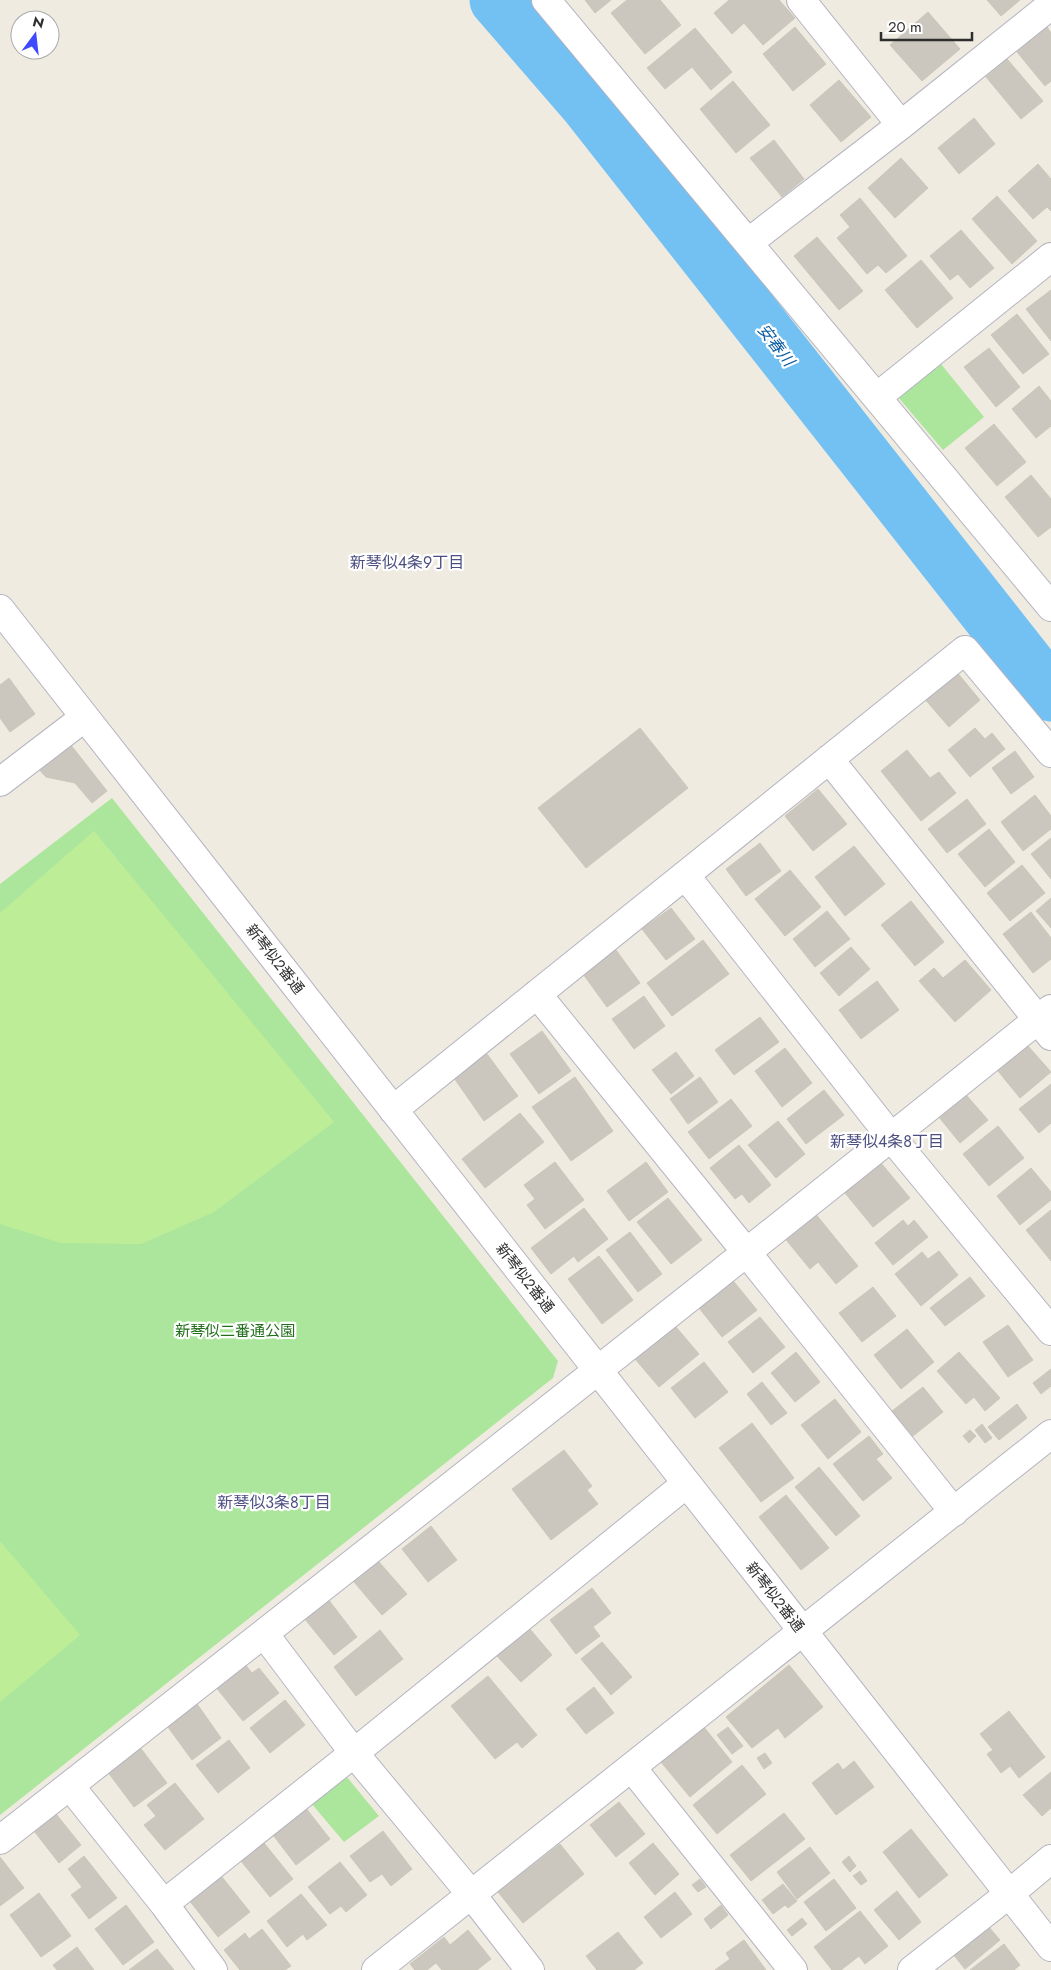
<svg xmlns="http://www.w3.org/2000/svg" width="1051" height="1970" font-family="Jost,'Noto Sans JP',sans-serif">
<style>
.green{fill:#ace69c}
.pitch{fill:#beed98}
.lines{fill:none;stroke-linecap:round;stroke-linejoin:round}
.river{stroke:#73c0f2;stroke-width:55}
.building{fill:#cbc7bf;stroke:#cbc7b9}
.street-casing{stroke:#b4b4c1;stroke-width:30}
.street{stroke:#fff;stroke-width:28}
.labels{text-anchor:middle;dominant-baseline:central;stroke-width:4.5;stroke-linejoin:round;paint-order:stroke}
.street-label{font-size:15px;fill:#2e2e2e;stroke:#fff}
.park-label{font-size:15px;fill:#216f1a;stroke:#fff}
.water-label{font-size:16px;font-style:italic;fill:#0b5ca5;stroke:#fff}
.neighbourhood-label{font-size:16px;fill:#4c4f80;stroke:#fff}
</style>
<rect width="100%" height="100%" fill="#efebe0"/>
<path class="green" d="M941 364 984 417 943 450 898 397Z
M112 798 558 1361 553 1378 0 1815V884Z
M346 1776 379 1816 344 1842 311 1803Z"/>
<path class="pitch" d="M94 831 334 1122 214 1212 141 1244 61 1243 0 1224V913Z
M0 1541 80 1635 0 1702Z"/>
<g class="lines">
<path class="river" d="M497 0 587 104 1051 694"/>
</g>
<path class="building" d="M585 0H611L595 13Z
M627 0H660L681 25 645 54 611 13Z
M729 0H779L795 18 763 45 744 23 732 34 714 13Z
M987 0H1020L1001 16Z
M928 12 960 49 922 81 890 45Z
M795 27 826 64 793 91 763 54Z
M1047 27 1051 33V81L1045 86 1017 52Z
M695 28 732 72 711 90 692 67 665 89 647 68Z
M1007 59 1043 101 1021 119 986 77Z
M839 80 871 117 841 142 810 105Z
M733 81 770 125 736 153 700 109Z
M974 118 995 144 959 174 938 148Z
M774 140 804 179 782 197 750 158Z
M901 158 928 188 895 218 868 188Z
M1038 164 1051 179V211L1047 207 1033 219 1008 191Z
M997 196 1037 241 1012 264 972 219Z
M860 198 907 256 886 273 878 265 867 274 837 238 850 227 840 215Z
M961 230 994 268 970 288 958 274 950 280 930 256Z
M817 237 863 291 839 310 794 256Z
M921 260 953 298 917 328 885 290Z
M1051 290V341L1026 309Z
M1017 314 1049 354 1023 374 991 335Z
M989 348 1020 387 996 407 964 367Z
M1039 386 1051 401V426L1036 438 1012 409Z
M994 424 1026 462 997 486 965 448Z
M1031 475 1051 499V527L1038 537 1005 497Z
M955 670 980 700 949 727 923 697Z
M9 678 35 714 10 732 0 718V685Z
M640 728 688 788 586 868 538 808Z
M975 728 985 739 992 733 1005 749 970 777 948 750Z
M67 740 107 791 92 803 75 783 46 777 35 765Z
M907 750 930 778 939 772 956 793 921 821 881 771Z
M1015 751 1034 777 1011 794 992 768Z
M818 789 847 824 813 851 785 816Z
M1035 795 1051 816V829L1023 851 1001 822Z
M967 799 986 824 947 853 928 829Z
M989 829 1015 862 985 887 958 854Z
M1051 838V879L1031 854Z
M760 843 781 871 746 896 726 869Z
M854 846 885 884 845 916 815 877Z
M1022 865 1045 893 1010 921 987 893Z
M790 870 821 907 785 936 755 899Z
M1051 898V928L1036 911Z
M911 901 944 942 915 966 881 925Z
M671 908 695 939 666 960 642 929Z
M827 911 850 939 815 967 793 939Z
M1031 912 1051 938V959L1033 973 1003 934Z
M703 940 729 974 672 1016 647 983Z
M851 947 870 969 839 996 820 973Z
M616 950 640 983 607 1007 583 974Z
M965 960 991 990 955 1022 919 981 934 968 943 978Z
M877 981 899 1010 861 1039 839 1010Z
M644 996 665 1026 634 1049 612 1019Z
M760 1017 779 1042 734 1075 715 1050Z
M542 1031 571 1071 539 1094 510 1054Z
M1028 1046 1051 1072 1020 1098 998 1071Z
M785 1048 812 1083 782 1107 755 1071Z
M676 1052 694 1076 671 1094 652 1070Z
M487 1054 518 1096 484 1121 454 1078Z
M575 1077 613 1131 571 1161 532 1107Z
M700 1077 718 1102 688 1124 670 1099Z
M1051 1084V1123L1039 1133 1019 1109Z
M961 1089 988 1120 960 1143 934 1111Z
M824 1090 844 1115 806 1144 787 1119Z
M731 1099 752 1126 709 1159 688 1132Z
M520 1113 544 1142 485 1188 462 1159Z
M778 1121 805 1154 776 1178 748 1145Z
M998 1126 1024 1158 989 1186 963 1154Z
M739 1145 771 1185 749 1203 742 1194 735 1199 710 1168Z
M555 1162 584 1200 545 1229 527 1205 535 1199 524 1185Z
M646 1162 668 1192 629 1221 607 1191Z
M881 1163 910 1198 873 1227 845 1193Z
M1031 1168 1051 1192V1200L1020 1225 997 1196Z
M668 1198 702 1240 671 1264 637 1222Z
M584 1208 608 1239 578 1262 574 1256 551 1274 531 1248Z
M1051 1210V1261L1026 1230Z
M814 1212 858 1266 836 1284 818 1262 810 1269 783 1236Z
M903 1220 908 1226 914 1220 928 1237 893 1265 875 1243Z
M630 1232 662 1274 638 1292 606 1250Z
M939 1251 958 1275 921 1306 895 1274 922 1252 928 1259Z
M599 1256 633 1300 602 1324 568 1279Z
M730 1277 757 1310 722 1337 696 1304Z
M970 1277 985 1296 945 1326 930 1308Z
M873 1287 896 1316 862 1342 839 1313Z
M760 1317 785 1347 753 1373 728 1342Z
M670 1320 699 1354 659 1387 630 1353Z
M1008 1325 1033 1360 1008 1377 983 1342Z
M907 1329 934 1362 901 1389 874 1355Z
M796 1352 820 1382 795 1402 771 1373Z
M959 1352 1000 1398 985 1411 974 1397 966 1404 937 1371Z
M704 1362 728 1392 695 1418 671 1388Z
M1051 1369V1386L1041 1394 1033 1383Z
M762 1382 787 1413 771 1425 747 1394Z
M923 1387 943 1412 913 1436 892 1411Z
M835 1399 861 1432 828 1459 801 1425Z
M1017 1404 1027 1418 999 1440 988 1427Z
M752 1423 794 1478 761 1502 719 1448Z
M982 1424 992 1438 985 1443 975 1430Z
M970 1430 976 1436 969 1443 963 1436Z
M869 1436 883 1454 876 1459 892 1478 863 1501 833 1464Z
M564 1450 592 1486 587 1490 598 1504 551 1540 512 1489Z
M819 1467 860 1516 836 1536 795 1487Z
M786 1495 829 1548 801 1570 759 1517Z
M431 1526 457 1560 428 1582 402 1549Z
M373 1555 407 1594 382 1615 349 1576Z
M592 1588 611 1613 593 1627 600 1636 576 1654 550 1620Z
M328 1599 357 1637 334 1655 304 1618Z
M529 1628 552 1655 521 1682 497 1656Z
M380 1630 403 1659 356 1696 334 1667Z
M602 1642 632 1677 611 1695 581 1659Z
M244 1663 252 1673 259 1668 279 1693 243 1721 215 1686Z
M789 1665 823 1707 785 1738 778 1728 752 1748 726 1717Z
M488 1676 537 1735 522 1748 517 1742 495 1759 451 1706Z
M594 1687 614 1713 586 1734 566 1709Z
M285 1700 305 1725 270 1753 250 1728Z
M195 1701 221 1738 192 1760 165 1723Z
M1009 1711 1045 1757 1019 1778 1010 1766 1001 1773 987 1754 993 1750 980 1734Z
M699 1721 732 1762 690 1797 656 1756Z
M728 1727 743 1746 732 1754 717 1735Z
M229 1740 250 1768 218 1793 196 1765Z
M139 1746 167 1783 134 1807 107 1771Z
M765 1753 772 1763 764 1769 757 1758Z
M854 1761 874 1787 836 1815 812 1783 838 1763 843 1770Z
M742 1765 766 1794 717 1834 693 1805Z
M1051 1772V1808L1042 1816 1023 1795Z
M175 1783 204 1819 165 1850 144 1825 156 1816 147 1805Z
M298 1798 330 1839 296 1865 273 1835 293 1819 284 1809Z
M619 1802 645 1834 616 1857 590 1825Z
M784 1813 805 1839 751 1881 730 1855Z
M56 1814 81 1845 59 1863 34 1831Z
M911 1829 948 1875 919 1898 883 1852Z
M383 1831 412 1869 391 1886 382 1874 370 1882 350 1856Z
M260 1838 293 1879 270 1897 237 1856Z
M653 1843 679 1874 655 1895 629 1863Z
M560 1844 584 1874 523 1923 498 1892Z
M810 1847 830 1873 797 1899 777 1872Z
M84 1856 117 1898 89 1919 71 1895 82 1887 68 1869Z
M849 1856 856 1866 850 1872 842 1862Z
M0 1857 24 1888 0 1906Z
M340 1862 367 1895 346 1912 341 1906 330 1914 308 1887Z
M214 1867 250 1912 218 1937 182 1891Z
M860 1871 867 1881 861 1885 853 1876Z
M700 1879 706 1887 698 1892 692 1885Z
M834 1879 856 1908 826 1931 804 1902Z
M783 1884 797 1901 788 1908 785 1905 773 1914 762 1900Z
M897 1891 921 1922 899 1940 874 1910Z
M675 1892 692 1914 661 1938 644 1917Z
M39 1893 71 1936 41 1957 10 1915Z
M301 1894 327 1925 307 1940 303 1934 287 1947 267 1921Z
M126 1905 154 1942 123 1965 95 1929Z
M721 1905 728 1915 711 1929 704 1919Z
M860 1911 888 1946 865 1964 859 1956 841 1970H832L814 1947Z
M802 1918 807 1924 792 1936 787 1930Z
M983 1920 1000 1940 965 1969 948 1948Z
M262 1929 291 1966 285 1970H240L224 1950 245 1933 249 1939Z
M468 1930 491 1959 477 1970H442L436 1963 427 1970H415L410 1964 444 1937 450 1945Z
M618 1932 643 1963 634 1970H597L586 1956Z
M744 1940 766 1970H715L730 1959 726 1953Z
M1004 1944 1020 1965 1014 1970H970Z
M77 1947 94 1970H57L53 1965Z
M157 1949 174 1970H129Z"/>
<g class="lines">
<g class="street-casing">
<path id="street" d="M546 0 1051 607
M801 0 901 125
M749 242 901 125 1051 5
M877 397 1051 257
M0 609 1051 1947
M829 759 1051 1036
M0 782 85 717
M685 875 891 1137 1051 1331
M537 994 747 1253 954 1512
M393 1110 965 650 1051 753
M265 1635 354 1753 471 1894 530 1970
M632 1768 793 1970
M70 1786 164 1904 213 1970
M0 1840C352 1565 703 1289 1051 1009
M164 1904 354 1753 686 1484
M376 1970 1051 1434
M912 1970 1009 1894 1051 1859"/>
</g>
<use href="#street" class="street"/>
</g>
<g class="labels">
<g class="street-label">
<text transform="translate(275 959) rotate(52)">新琴似2番通</text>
<text transform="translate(525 1278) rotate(52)">新琴似2番通</text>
<text transform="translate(775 1597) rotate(52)">新琴似2番通</text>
</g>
<g class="park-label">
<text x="235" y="1331">新琴似二番通公園</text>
</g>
<g class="water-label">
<text transform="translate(776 345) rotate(52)">安春川</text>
</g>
<g class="neighbourhood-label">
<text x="407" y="562">新琴似4条9丁目</text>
<text x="887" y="1141">新琴似4条8丁目</text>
<text x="274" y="1502">新琴似3条8丁目</text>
</g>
</g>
<g transform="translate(35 35) rotate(15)"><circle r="24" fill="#ffffff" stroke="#ababab"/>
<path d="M0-4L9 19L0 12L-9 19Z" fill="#3f4afe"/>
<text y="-8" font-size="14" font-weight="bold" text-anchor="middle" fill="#2e2e2e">N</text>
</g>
<path d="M881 32v8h91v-8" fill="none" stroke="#2e2e2e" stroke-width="2.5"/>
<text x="888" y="32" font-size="15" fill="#2e2e2e" stroke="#ffffff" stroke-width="4" paint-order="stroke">20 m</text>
</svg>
